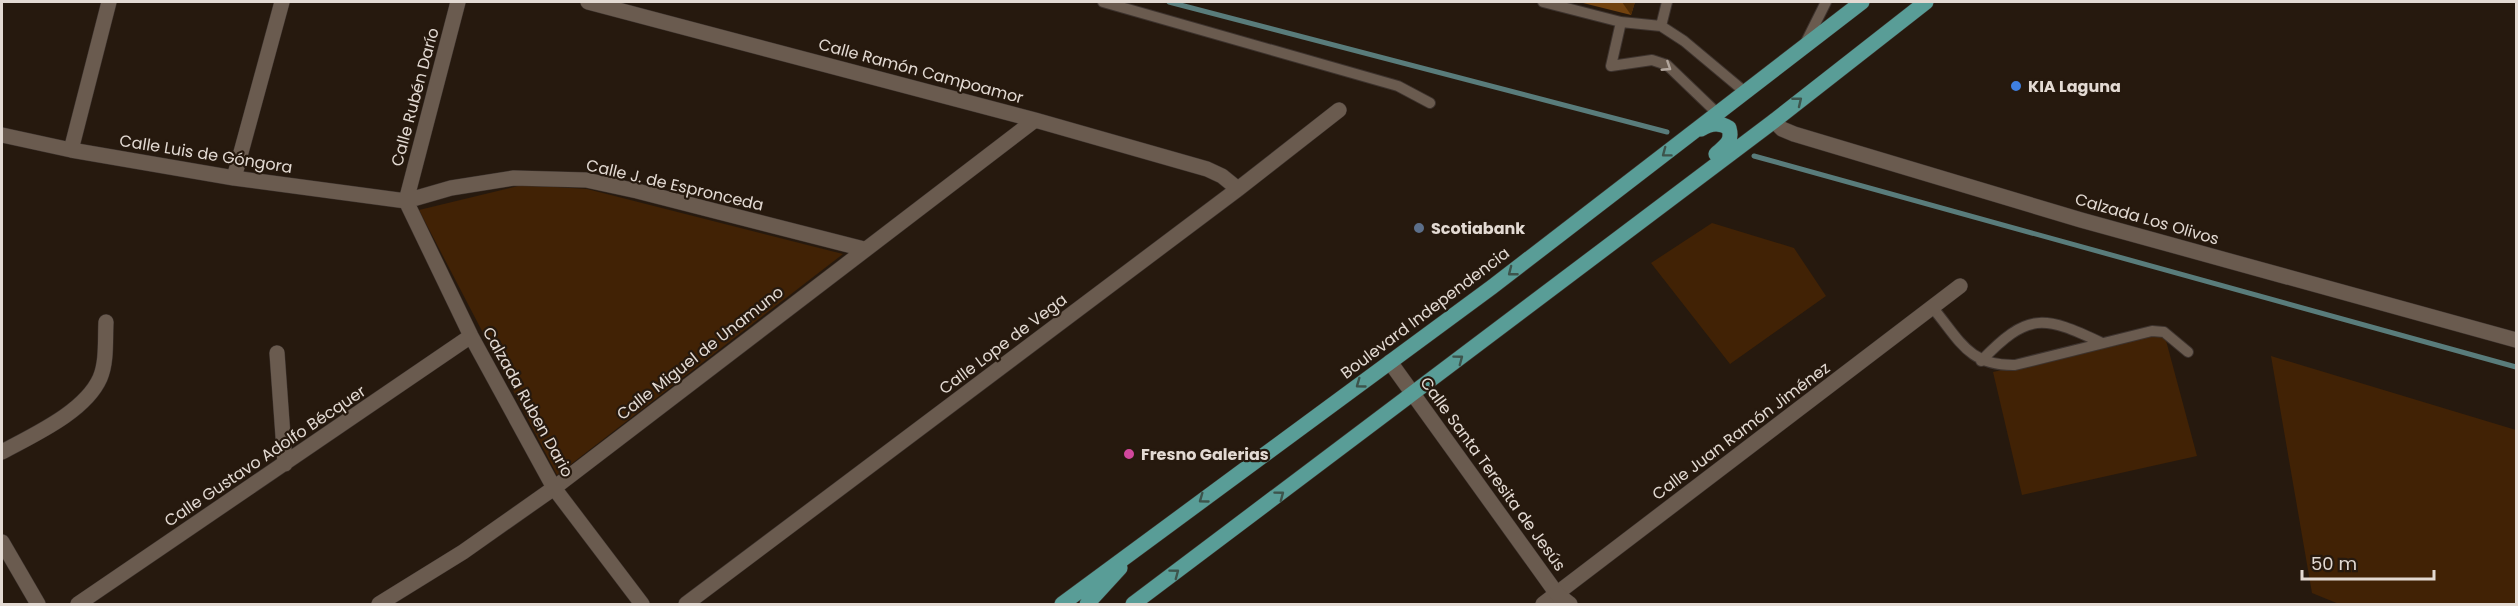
<svg xmlns="http://www.w3.org/2000/svg" width="2518" height="606" font-family="Poppins,sans-serif">
<style>
.green{fill:#412205}
.lines{fill:none;stroke-linecap:round;stroke-linejoin:round}
.stream{stroke:#597c7b;stroke-width:5}
.service-casing{stroke:#3d332e;stroke-width:12}
.minor-casing{stroke:#3d332e;stroke-width:16}
.tertiary-casing{stroke:#3d332e;stroke-width:16}
.primary-casing{stroke:#3d332e;stroke-width:16}
.service{stroke:#6a5b4f;stroke-width:10}
.minor{stroke:#6a5b4f;stroke-width:15}
.tertiary{stroke:#6a5b4f;stroke-width:15}
.primary{stroke:#599d97;stroke-width:15}
.wall{fill:#72420f}
.shaded-wall{fill:#4e2b06}
.oneway{stroke:#b3a79e}
.oneway2{stroke:#3d544c}
.shop-dot{fill:#3f7fe0;stroke:#26190e;stroke-width:2}
.service-dot{fill:#5c6f8a;stroke:#26190e;stroke-width:2}
.hotel-dot{fill:#d1479c;stroke:#26190e;stroke-width:2}
.labels{text-anchor:middle;dominant-baseline:central;stroke-width:4.5;stroke-linejoin:round;paint-order:stroke}
.street-label{font-size:16px;fill:#e3dad3;stroke:#26190e}
.poi-label{font-size:16px;font-weight:bold;fill:#e3dad3;stroke:#26190e;text-anchor:start}
</style>
<rect width="100%" height="100%" fill="#26190e"/>
<path class="green" d="M522 185 587 189 843 254 557 475 419 210Z
M1712 223 1794 248 1826 296 1730 364 1651 263Z
M2164 333 2197 456 2022 495 1993 372Z
M2271 356 2516 430V604H2339L2312 593Z"/>
<g class="lines">
<path class="stream" d="M1169 2 1667 132
M1754 156 2516 367"/>
<g class="service-casing">
<path id="service" d="M1103 2 1398 86 1430 103
M1543 2 1621 22 1661 26 1667 2
M1621 22 1611 66 1652 60 1667 65 1717 113
M1661 26 1684 41 1745 92
M1805 44 1826 2
M1932 307C1960 340 1968 366 2015 365L2152 331 2164 332 2188 352
M1981 361C2028 312 2043 315 2102 343"/>
</g>
<g class="minor-casing">
<path id="minor" d="M588 2 1035 120 1207 169 1222 176 1238 189
M1774 121 1782 129 1794 134 2081 220 2516 340
M2 135 71 150 234 178 406 201 451 188 514 178 586 180 637 191 864 249
M71 150 109 2
M234 178 282 2
M406 201 471 336 554 488 642 604
M406 201 458 2
M277 353 285 464
M2 452C33 435 85 412 100 378 107 362 105 340 106 322
M2 542 38 604
M78 604 471 336
M379 604 463 552 554 488 1035 120
M686 604 1238 189 1339 110
M1543 604 1960 286"/>
</g>
<g class="tertiary-casing">
<path id="tertiary" d="M1390 362 1557 594 1570 604"/>
</g>
<g class="primary-casing">
<path id="primary" d="M1701 129C1710 123 1720 122 1729 128 1733 142 1725 146 1716 154
M1062 604 1492 287 1862 2
M1087 604 1120 568
M1133 604 1774 121 1926 2"/>
</g>
<use href="#service" class="service"/>
<use href="#minor" class="minor"/>
<use href="#tertiary" class="tertiary"/>
<use href="#primary" class="primary"/>
</g>
<path class="wall" d="M1579 2H1635L1631 15Z"/>
<path class="shaded-wall" d="M1622 2H1635L1631 15Z"/>
<defs><path id="oneway-chevron" d="M-2-3.5L2.5 0L-2 3.5" fill="none" stroke-width="1.6" stroke-linecap="round" stroke-linejoin="round" transform="scale(1.5)"/></defs>
<use class="oneway" href="#oneway-chevron" transform="translate(1667 67) rotate(33)"/>
<g class="oneway2">
<use href="#oneway-chevron" transform="translate(1798 101) rotate(-39)"/>
<use href="#oneway-chevron" transform="translate(1666 153) rotate(143)"/>
<use href="#oneway-chevron" transform="translate(1512 272) rotate(142)"/>
<use href="#oneway-chevron" transform="translate(1459 359) rotate(-37)"/>
<use href="#oneway-chevron" transform="translate(1360 384) rotate(144)"/>
<use href="#oneway-chevron" transform="translate(1280 495) rotate(-37)"/>
<use href="#oneway-chevron" transform="translate(1203 499) rotate(144)"/>
<use href="#oneway-chevron" transform="translate(1175 573) rotate(-37)"/>
</g>
<circle class="shop-dot" cx="2016" cy="86" r="6"/>
<circle class="service-dot" cx="1419" cy="228" r="6"/>
<circle class="hotel-dot" cx="1129" cy="454" r="6"/>
<g class="labels">
<g class="street-label">
<text transform="translate(921 71) rotate(15)">Calle Ramón Campoamor</text>
<text transform="translate(415 97) rotate(-75)">Calle Rubén Darío</text>
<text transform="translate(206 154) rotate(9)">Calle Luis de Góngora</text>
<text transform="translate(675 185) rotate(13)">Calle J. de Espronceda</text>
<text transform="translate(2147 219) rotate(16)">Calzada Los Olivos</text>
<text transform="translate(1425 313) rotate(-37)">Boulevard Independencia</text>
<text transform="translate(1003 344) rotate(-37)">Calle Lope de Vega</text>
<text transform="translate(700 353) rotate(-38)">Calle Miguel de Unamuno</text>
<text transform="translate(528 402) rotate(61)">Calzada Ruben Dario</text>
<text transform="translate(1741 431) rotate(-37)">Calle Juan Ramón Jiménez</text>
<text transform="translate(265 456) rotate(-34)">Calle Gustavo Adolfo Bécquer</text>
<text transform="translate(1493 474) rotate(54)">Calle Santa Teresita de Jesús</text>
</g>
<g class="poi-label">
<text x="2028" y="86">KIA Laguna</text>
<text x="1431" y="228">Scotiabank</text>
<text x="1141" y="454">Fresno Galerias</text>
</g>
</g>
<rect width="2518" height="606" fill="none" stroke="#e3dad3" stroke-width="6"/>
<path d="M2302 570v9h132v-9" fill="none" stroke="#e3dad3" stroke-width="3"/>
<text x="2311" y="570" font-size="18" fill="#e3dad3" stroke="#26190e" stroke-width="4.5" paint-order="stroke">50 m</text>
</svg>
